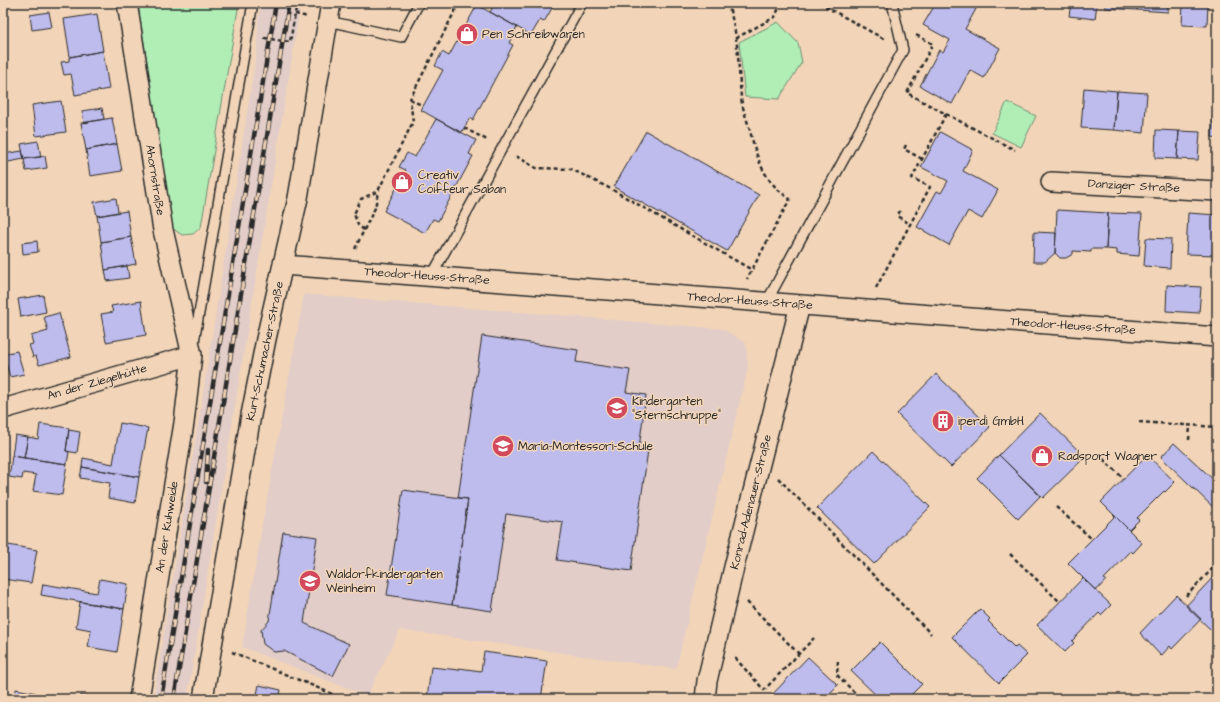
<svg xmlns="http://www.w3.org/2000/svg" width="1220" height="702" font-family="'Architects Daughter',sans-serif">
<style>
.built{fill:#e2cdc8}
.green{fill:#b0eeb5;stroke:#6e8c70}
.building{fill:#bebbed;stroke:#2b2b2b}
.lines{fill:none;stroke-linecap:round;stroke-linejoin:round}
.service-casing{stroke:#2b2b2b;stroke-width:12}
.minor-casing{stroke:#2b2b2b;stroke-width:22}
.path{stroke:#2b2b2b;stroke-width:2.5;stroke-dasharray:4 3;stroke-linecap:butt}
.service{stroke:#f2d5b8;stroke-width:9}
.minor{stroke:#f2d5b8;stroke-width:19}
.rail-casing{stroke:#2b2b2b;stroke-width:4.5}
.rail{stroke:#f2d5b8;stroke-width:3;stroke-dasharray:9;stroke-linecap:butt}
.labels{text-anchor:middle;dominant-baseline:central;stroke-width:3;stroke-linejoin:round;paint-order:stroke}
.poi-label{font-size:12px;fill:#2b2b2b;stroke:#f2d5b8;text-anchor:start}
.street-label{font-size:12px;fill:#2b2b2b;stroke:#f2d5b8}
</style>
<rect width="100%" height="100%" fill="#f2d5b8"/>
<filter id="ink" filterUnits="userSpaceOnUse"><feTurbulence type="fractalNoise" baseFrequency=".025" numOctaves="2"/><feDisplacementMap in="SourceGraphic" scale="8" xChannelSelector="R" yChannelSelector="G"/><feConvolveMatrix kernelMatrix="1 2 1 2 8 2 1 2 1" color-interpolation-filters="sRGB"/></filter>
<g filter="url(#ink)">
<path class="built" d="M261 3H301L187 699H153L207 369 257 49 258 20Z
M304 294 723 329 746 343 748 367 676 669 400 630 367 696 242 647 262 526Z"/>
<path class="green" d="M138 3H239L201 227 193 234 182 235 172 228Z
M778 22 798 43 802 62 779 99 745 97 739 42Z
M1007 102 1036 116 1021 147 992 133Z"/>
<path class="building" d="M495 3H555L544 22 540 20 531 35 490 12Z
M936 3H965L976 9 965 29 1000 48 984 78 970 70 952 104 920 86 939 50 943 52 950 40 923 25Z
M1071 3H1097L1095 19 1069 16Z
M1105 3H1138L1137 10 1105 8Z
M1138 3H1168V12L1137 10Z
M1183 3H1208L1207 26 1182 25Z
M477 5 517 27 509 43 513 45 473 120 470 118 461 133 421 110 443 70 435 66 442 52 449 56Z
M49 12 52 27 32 30 30 15Z
M97 14 103 51 70 57 64 19Z
M103 51 109 89 75 95 71 74 64 75 61 62 69 61V57Z
M1084 88 1117 91 1114 130 1081 128Z
M1117 91 1147 93 1144 133 1114 130Z
M1215 98H1217V138L1212 137Z
M61 101 66 132 36 136 32 105Z
M102 108 104 119 84 123 82 111Z
M112 118 117 144 86 150 81 123Z
M436 119 476 140 469 154 473 156 438 221 433 219 425 233 384 211 406 170 399 167 407 153 415 157Z
M1156 130 1179 131 1177 159 1155 158Z
M646 131 759 195 727 251 614 187Z
M1179 131 1200 132 1198 160 1177 159Z
M940 132 973 150 963 171 998 190 982 219 968 211 949 245 917 227 937 191 941 193 948 181 921 167Z
M38 141 41 157 24 159 21 144Z
M117 144 122 171 90 176 86 150Z
M22 151 24 159 3 163V154Z
M45 156 47 168 26 171 24 159Z
M116 198 118 212 97 216 94 202Z
M1057 210 1108 213 1106 249H1091V252L1073 251V254L1066 258H1060L1055 253Z
M127 211 131 237 101 242 97 216Z
M1108 213 1142 214 1139 256 1117 254V250L1106 249Z
M1188 213 1217 215V255L1186 254Z
M1034 232 1056 233 1055 253 1045 262H1033Z
M131 237 136 264 105 270 101 242Z
M1146 238 1171 239 1170 268 1144 266Z
M37 241 38 252 23 254 22 243Z
M127 266 129 278 107 281 105 270Z
M1167 285 1201 287 1199 313 1166 311Z
M43 295 46 312 21 317 18 299Z
M141 301 146 335 106 342 101 314 113 312 111 306Z
M59 313 71 357 39 365 36 356 33 357 29 345 33 344 31 336 48 331 44 317Z
M482 336 578 350 576 362 630 370 626 392 646 395 639 448 648 450 631 571 557 560 563 522 506 514 492 611 452 605 468 499 458 498Z
M17 351 24 374 10 377 3 354Z
M936 374 990 427 951 467 897 414Z
M1040 413 1085 457 1043 498 999 455Z
M120 423 148 428 139 477 82 467 83 458 113 464Z
M40 424 69 428 66 451 69 452 67 464 24 458 28 437 38 439Z
M69 430 80 432 77 453 66 451Z
M15 435 28 437 24 458 12 456Z
M1174 443 1217 483V511L1161 457Z
M873 451 930 507 874 564 817 508Z
M999 455 1040 496 1018 519 977 478Z
M1147 455 1175 482 1165 492 1164 491 1137 518 1139 520 1129 530 1101 502Z
M12 456 67 464 62 495 33 491 36 475 23 473 22 479 9 477Z
M82 467 139 477 135 503 108 498 110 483 80 478Z
M403 490 468 499 452 605 387 595Z
M1115 516 1142 543 1133 553 1131 551 1104 579 1106 580 1096 591 1068 563Z
M283 532 317 537 304 623 349 644 333 676 284 651 274 652 263 644 261 630 269 621Z
M8 545 37 550 31 583 3 579V549L8 550Z
M1217 573V624L1211 630 1186 606Z
M1083 578 1111 605 1101 615 1099 613 1072 641 1074 643 1065 652 1037 625Z
M100 579 128 584 124 609 41 595 43 584 97 593Z
M1176 595 1201 619 1172 649 1170 646 1161 656 1140 633Z
M80 602 124 609 117 652 88 647 91 630 76 627Z
M980 609 990 619 988 621 1015 648 1017 646 1027 655 999 683 952 637Z
M880 642 922 684 907 699H880L851 671Z
M484 652 547 661 541 699H427L431 667 459 670V668L481 671Z
M808 657 838 685 824 699H768Z
M259 685 281 690 279 699H256Z
M16 689 36 693 35 699H14Z
M81 695 105 699H80Z"/>
<g class="lines">
<g class="service-casing">
<path id="service" d="M328 21 401 37 419 3
M431 277 582 3
M766 303 903 50 892 3
M194 342 253 3"/>
</g>
<g class="minor-casing">
<path id="minor" d="M127 3 163 230 192 355 184 423 139 699
M1051 182 1217 191
M283 265 1217 337
M3 409 192 355
M203 699 251 415 266 339 298 198 331 3
M705 699 707 681 735 563 800 305"/>
</g>
<path class="path" d="M187 3V5
M727 3C739 32 738 66 741 97 742 107 746 117 749 127 757 158 762 180 790 199L747 279
M819 3 884 39
M295 14 308 17
M264 38 290 42 297 3
M736 38 775 17 781 3
M410 99 423 106
M946 114 1015 150
M464 128 487 140
M906 145 904 149 922 159
M516 156 536 168 571 169 611 189 752 270
M900 211 897 216 910 224
M364 230 375 208 378 192
M355 249 364 230 358 225 354 214 361 199 378 191 413 122 410 99 459 3
M876 288 930 187 912 178 946 114 907 93 933 44 916 35
M1139 422 1217 427
M1189 440 1190 426
M1103 459 1124 479
M778 478 931 634
M1056 507 1092 539
M1010 554 1060 602
M1186 596 1217 564
M747 602 799 654
M232 652 330 693 337 699
M735 658 764 690 814 638
M838 661 837 675 861 699"/>
<use href="#service" class="service"/>
<use href="#minor" class="minor"/>
<g class="rail-casing">
<path id="rail" d="M206 482 208 450
M161 699 276 3
M174 699 289 3"/>
</g>
<use href="#rail" class="rail"/>
</g>
</g>
<defs>
<g id="shop-disc" transform="scale(1.15)"><circle r="9.5" fill="#d1495b" stroke="#f2d5b8"/><path d="M-5-2.5h2.3a2.7 3.5 0 0 1 5.4 0H5L5.5 6h-11ZM-1.5-2.5h3a1.5 2.3 0 0 0-3 0Z" fill="#fff"/></g>
<g id="school-disc" transform="scale(1.15)"><circle r="9.5" fill="#d1495b" stroke="#f2d5b8"/><path d="M0-5L7-2L0 1L-7-2ZM-4 1L0 2.5L4 1V4Q0 6-4 4Z" fill="#fff"/></g>
<g id="building-disc" transform="scale(1.15)"><circle r="9.5" fill="#d1495b" stroke="#f2d5b8"/><path d="M-4-6H4V6H1V3H-1V6H-4ZM-2.5-4.3h1.7v1.8h-1.7ZM.8-4.3h1.7v1.8H.8ZM-2.5-1h1.7V.8h-1.7ZM.8-1h1.7V.8H.8Z" fill="#fff"/></g>
</defs>
<g fill-rule="evenodd">
<use href="#shop-disc" x="467" y="34"/>
<use href="#shop-disc" x="402" y="182"/>
<use href="#school-disc" x="617" y="408"/>
<use href="#building-disc" x="943" y="421"/>
<use href="#school-disc" x="503" y="446"/>
<use href="#shop-disc" x="1042" y="456"/>
<use href="#school-disc" x="310" y="581"/>
</g>
<g class="labels">
<g class="poi-label">
<text x="482" y="34">Pen Schreibwaren</text>
<text x="418" y="175">Creativ<tspan x="418" dy="14">Coiffeur Saban</tspan></text>
<text x="632" y="401">Kindergarten<tspan x="632" dy="14">"Sternschnuppe"</tspan></text>
<text x="958" y="421">iperdi GmbH</text>
<text x="518" y="446">Maria-Montessori-Schule</text>
<text x="1058" y="456">Radsport Wagner</text>
<text x="326" y="574">Waldorfkindergarten<tspan x="326" dy="14">Weinheim</tspan></text>
</g>
<g class="street-label">
<text transform="translate(155 180) rotate(81)">Ahornstraße</text>
<text transform="translate(1134 186) rotate(3)">Danziger Straße</text>
<text transform="translate(427 276) rotate(4)">Theodor-Heuss-Straße</text>
<text transform="translate(750 301) rotate(4)">Theodor-Heuss-Straße</text>
<text transform="translate(1073 326) rotate(4)">Theodor-Heuss-Straße</text>
<text transform="translate(265 351) rotate(-78)">Kurt-Schumacher-Straße</text>
<text transform="translate(97 382) rotate(-16)">An der Ziegelhütte</text>
<text transform="translate(751 502) rotate(-76)">Konrad-Adenauer-Straße</text>
<text transform="translate(167 527) rotate(-81)">An der Kuhweide</text>
</g>
</g>
<rect width="1220" height="702" fill="none" stroke="#f2d5b8" stroke-width="16"/>
<rect x="8" y="8" width="1204" height="686" fill="none" stroke="#2b2b2b" stroke-width="1.5" filter="url(#ink)"/>
</svg>
